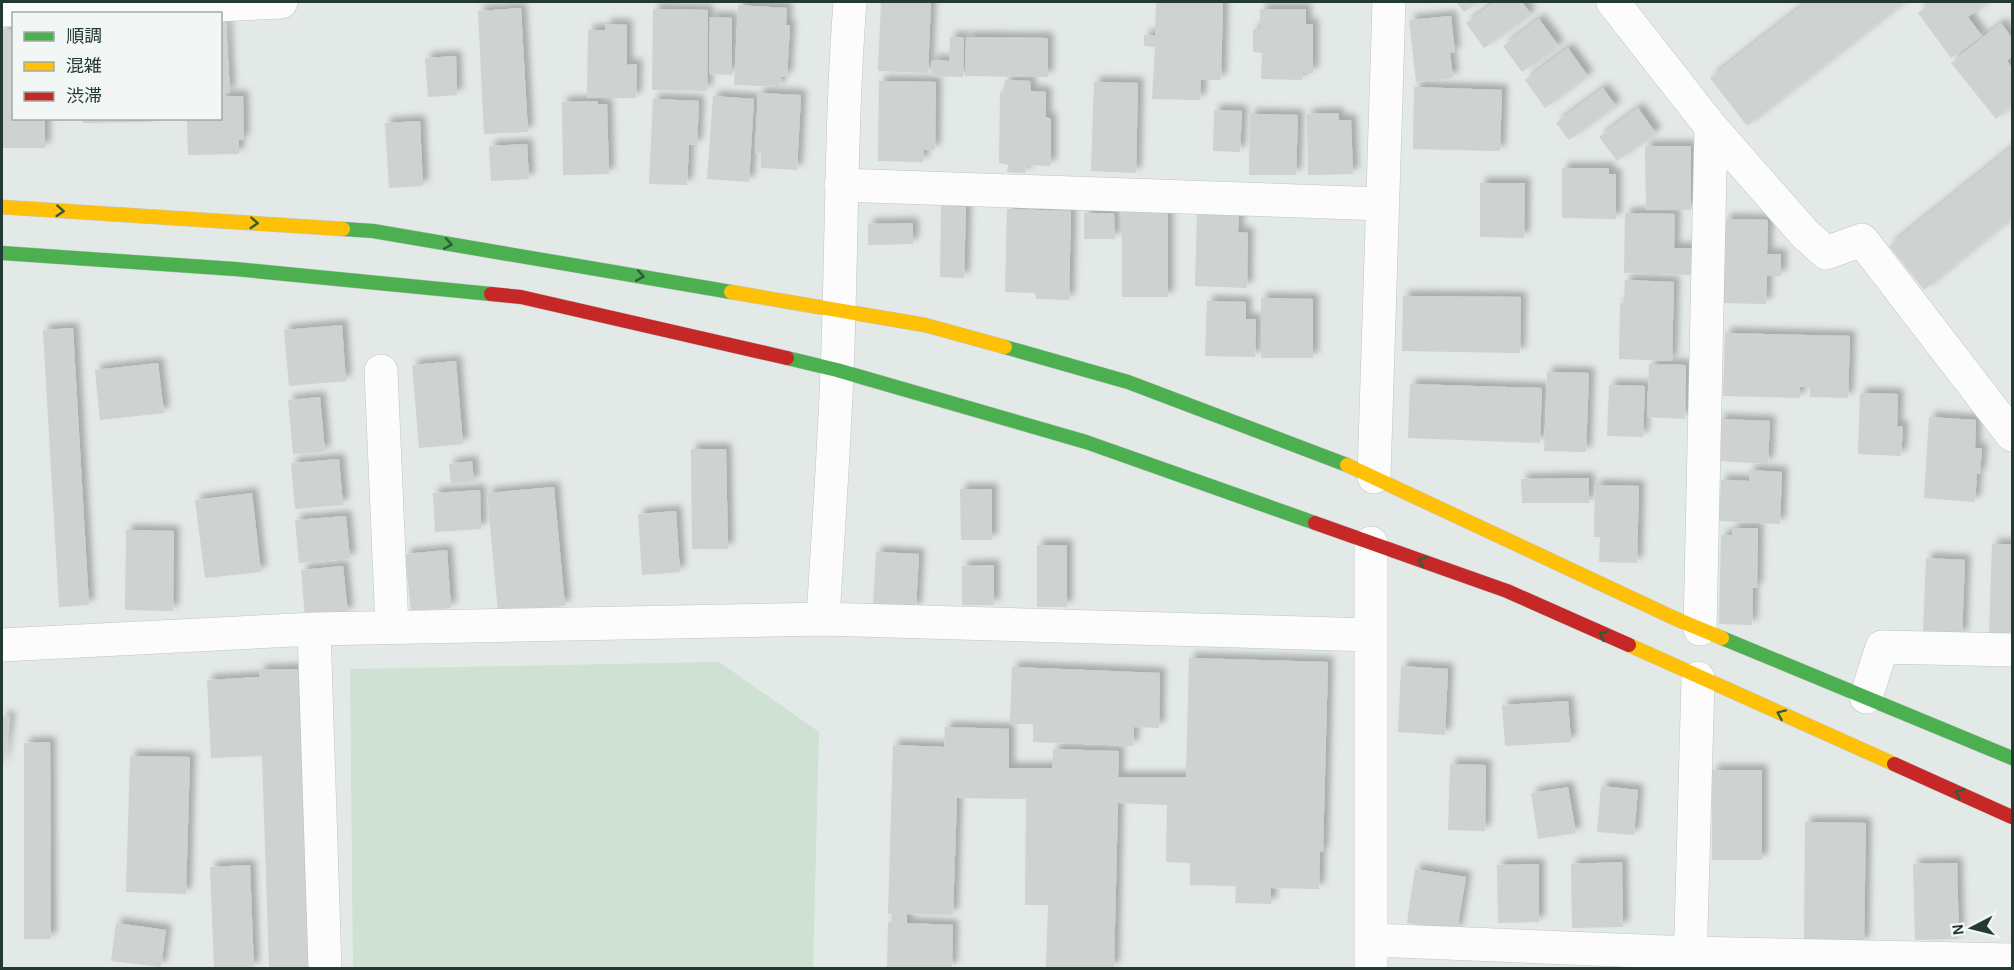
<svg xmlns="http://www.w3.org/2000/svg" width="2014" height="970" font-family="'Alegreya Sans','Noto Sans JP',sans-serif">
<style>
.green{fill:#cee1d3}
.building{fill:#ced2d1;filter:url(#shadow)}
.lines{fill:none;stroke-linecap:round;stroke-linejoin:round}
.street-casing{stroke:#c0c5c3;stroke-width:34}
.fast-casing{stroke:#c0c6c3;stroke-width:15}
.slow-casing{stroke:#c0c6c3;stroke-width:15}
.jam-casing{stroke:#c0c6c3;stroke-width:15}
.street{stroke:#fbfcfb;stroke-width:33}
.fast{stroke:#4caf50;stroke-width:14}
.slow{stroke:#ffc107;stroke-width:14}
.jam{stroke:#c62828;stroke-width:14}
.oneway{stroke:#2f5d3c}
</style>
<defs>
<filter id="shadow"><feDropShadow dx="5.5" dy="-5.5" stdDeviation="3" flood-color="#0004"/></filter>
</defs>
<rect width="100%" height="100%" fill="#e3e9e6"/>
<path class="green" d="M719 662 819 732 813 968H353L350 669Z"/>
<path class="building" d="M881 2H931L928 73 878 71Z
M1156 2H1223L1221 80H1201L1200 100 1152 99 1155 47 1144 46V35L1155 36Z
M1456 2H1478L1464 12Z
M1495 2H1522L1531 14 1484 48 1466 23Z
M1807 2H1905L1747 126 1710 78Z
M1933 2H1985L1986 4 1968 17 1982 36 1951 58 1918 13Z
M738 5 787 8 786 25H790L787 77H781L780 87 734 85Z
M521 8 528 132 484 134 478 11Z
M653 9 708 10 707 91 652 90Z
M1260 9H1306V24H1313V73H1302V80L1261 79 1262 53 1253 52V29H1260Z
M1451 16 1455 52 1450 53 1453 78 1416 82 1409 20Z
M710 17 732 18V75L709 74Z
M1539 19 1559 46 1522 72 1503 46Z
M2001 23 2012 38V56L2007 61 2012 68V105L1996 119 1951 63Z
M226 24 230 92 220 93V25Z
M606 24 627 25V65L637 64 636 98H587L588 30H605Z
M2 29H14V118H45V148H2Z
M950 37H964L963 77 931 76 932 60 949 61Z
M966 37 1048 38V77L965 76Z
M1568 48 1588 76 1545 108 1525 80Z
M456 56 457 95 428 97 425 58Z
M1005 80 1030 81 1031 91 1046 92V117L1051 119V164L1049 166 1027 165 1025 173 1007 172 1008 165 999 163 1000 92 1004 91Z
M879 81 936 82 935 150H924L923 162 878 161Z
M1094 82 1138 83 1136 173 1091 171Z
M1414 87 1502 90 1500 151 1413 149Z
M1603 88 1616 106 1569 140 1556 123Z
M758 93 801 95 797 170 761 168V153L755 152Z
M220 96H243L244 140H239V154L188 155 187 118H220Z
M713 96 754 99 749 182 707 179Z
M653 99 699 101 697 145H689L687 185 649 184Z
M598 101V104H607L609 174 563 175 562 102Z
M1638 108 1656 133 1617 161 1599 137Z
M1214 110 1242 111 1240 152 1213 151Z
M1338 113 1339 120H1351L1353 174 1308 175 1307 114Z
M1250 114 1298 115 1296 175H1249Z
M83 118H152V122L83 123Z
M420 121 423 186 389 188 385 123Z
M527 144 529 179 491 181 489 146Z
M1645 146H1691V210H1646Z
M2012 147V218L1924 290 1889 246Z
M1562 168H1609V174H1616V219L1562 218Z
M1480 183H1525L1524 238 1480 237Z
M941 206 966 207 964 278 940 277Z
M1007 209 1071 211 1069 300 1036 299 1035 293 1005 292Z
M1122 212H1168V297H1122Z
M1084 213H1114L1115 239H1084Z
M1197 213 1239 214 1238 232 1248 233 1247 288 1195 286Z
M1625 213 1675 214 1674 248H1695L1694 275 1624 273Z
M1725 219 1768 220 1767 254H1781V276H1767L1766 304 1722 303Z
M913 223V244L868 245V224Z
M1625 280 1674 282 1672 361 1619 359 1620 303H1624Z
M1403 296 1521 297 1520 353 1402 351Z
M1261 298 1313 299V358H1261Z
M1207 301 1246 302V319H1256L1255 357 1205 356Z
M342 325 346 381 289 386 284 330Z
M73 328 89 605 59 607 43 330Z
M1725 333 1850 336 1848 398 1810 397V387H1800V398L1723 396Z
M456 361 463 444 419 448 412 365Z
M158 363 164 413 100 420 95 370Z
M1649 364 1686 365 1685 419 1647 417Z
M1547 372 1589 373 1586 452 1544 451Z
M1410 384 1542 388 1540 443 1408 438Z
M1609 385 1645 386 1643 437 1607 436Z
M1860 393 1898 394 1897 426 1903 427 1901 456 1858 454Z
M320 397 325 452 293 454 288 400Z
M1929 417 1976 420 1975 448H1982L1980 474H1977L1975 502 1924 498Z
M1719 419 1770 421 1768 464 1718 461Z
M691 449H726L728 549H692Z
M339 459 343 505 295 509 291 463Z
M472 461 474 482 451 484 449 464Z
M1749 470 1782 472 1780 524 1719 521 1721 480 1749 481Z
M1589 478V503H1522L1521 479Z
M1595 485 1639 486 1637 563 1599 562 1600 537H1594Z
M554 487 565 606 498 612 487 493Z
M960 489H992V540H961Z
M480 490 481 529 435 532 433 493Z
M252 493 261 572 205 578 195 500Z
M676 511 680 572 642 575 638 514Z
M346 516 350 559 299 563 295 520Z
M1732 528H1758L1757 588H1753L1752 625 1719 624 1721 535H1732Z
M126 530 174 531 173 611 125 610Z
M1992 544H2012V636L1989 635Z
M1037 545H1067V607H1037Z
M447 550 451 608 411 611 405 554Z
M876 552 919 554 916 609 873 608Z
M1926 558 1965 560 1962 636 1923 635Z
M994 565V605H962V566Z
M343 566 348 613 305 616 301 570Z
M1189 658 1328 662 1323 852H1320L1319 889 1271 888V904L1235 903 1236 886 1190 885V863L1166 862 1167 805 1118 803 1114 968H1046L1048 905H1025L1026 799 957 798 953 915 907 914V923L953 925 952 968H887L888 922H892V914H888L893 745 944 747 945 727 1009 729V768H1052L1053 749 1119 751 1118 777H1186Z
M1401 666 1448 669 1445 735 1398 732Z
M1012 667 1160 673 1159 728 1134 727 1133 746 1033 742V724H1010Z
M298 669 308 968H269L262 756 211 758 207 680 260 677 259 670Z
M1568 701 1571 742 1505 746 1502 705Z
M2 716 10 717 3 768H2Z
M50 742 51 939H24V743Z
M130 756 190 757 186 894 126 892Z
M1450 764 1486 765 1485 831 1448 830Z
M1712 770H1762V860H1712Z
M1601 786 1638 790 1634 835 1597 832Z
M1568 787 1576 833 1538 839 1531 793Z
M1805 822 1866 823 1864 943 1804 942Z
M1622 862 1623 927 1572 928 1571 864Z
M1957 863 1959 939 1915 940 1913 864Z
M1539 864V922L1498 923 1497 865Z
M250 865 254 968H214L210 867Z
M1415 869 1466 877 1457 931 1407 923Z
M116 923 166 930 161 967 111 961Z"/>
<g class="lines">
<g class="street-casing">
<path id="street" d="M1613 2 1711 127 1805 234 1826 253 1862 240 2012 435
M2 10H104L281 2
M841 185 1383 204
M381 371 392 627
M1374 477 1389 2
M1371 543V968
M823 619C829 516 837 413 839 310 842 207 842 104 850 2
M314 629 325 968
M1700 629 1711 127
M2 645 314 629 823 619 1371 635
M1866 697 1882 647 2012 650
M1372 940 1691 953 2012 960
M1690 968 1698 678"/>
</g>
<g class="fast-casing">
<path id="fast" d="M343 229 373 231 731 292
M2 253 235 269 491 294
M1005 347 1128 382 1347 465
M787 358 837 370 1086 442 1315 523
M1722 638 2012 758"/>
</g>
<g class="slow-casing">
<path id="slow" d="M2 207 343 229
M731 292 925 325 1005 347
M1347 465 1674 618 1722 638
M1629 645 1894 764"/>
</g>
<g class="jam-casing">
<path id="jam" d="M491 294 521 297 787 358
M1315 523 1507 591 1629 645
M1894 764 2012 817"/>
</g>
<use href="#street" class="street"/>
<use href="#fast" class="fast"/>
<use href="#slow" class="slow"/>
<use href="#jam" class="jam"/>
</g>
<defs><path id="oneway-chevron" d="M-2-3.5L2.5 0L-2 3.5" fill="none" stroke-width="1.6" stroke-linecap="round" stroke-linejoin="round" transform="scale(1.5)"/></defs>
<g class="oneway">
<use href="#oneway-chevron" transform="translate(60 211) rotate(4)"/>
<use href="#oneway-chevron" transform="translate(254 223) rotate(4)"/>
<use href="#oneway-chevron" transform="translate(448 244) rotate(10)"/>
<use href="#oneway-chevron" transform="translate(640 276) rotate(10)"/>
<use href="#oneway-chevron" transform="translate(1422 561) rotate(-160)"/>
<use href="#oneway-chevron" transform="translate(1603 635) rotate(-156)"/>
<use href="#oneway-chevron" transform="translate(1781 714) rotate(-156)"/>
<use href="#oneway-chevron" transform="translate(1959 793) rotate(-156)"/>
</g>
<rect width="2014" height="970" fill="none" stroke="#233a34" stroke-width="6"/>
<rect x="12" y="12" width="210" height="108" fill="#f2f7f5" stroke="#9faba8" stroke-width="1.5"/>
<rect x="24" y="32" width="30" height="9" fill="#4caf50" stroke="#9faba8" stroke-width="1.5"/>
<text x="66" y="42" font-size="18" fill="#233a34">順調</text>
<rect x="24" y="62" width="30" height="9" fill="#ffc107" stroke="#9faba8" stroke-width="1.5"/>
<text x="66" y="72" font-size="18" fill="#233a34">混雑</text>
<rect x="24" y="92" width="30" height="9" fill="#c62828" stroke="#9faba8" stroke-width="1.5"/>
<text x="66" y="102" font-size="18" fill="#233a34">渋滞</text>
<g transform="translate(1972 928) rotate(263)" stroke="#f2f7f5" stroke-width="4.5" paint-order="stroke">
<path d="M0-4.5L10 22L0 15L-10 22Z" fill="#233a34"/>
<text y="-9" font-size="16" font-weight="bold" text-anchor="middle" fill="#233a34">N</text>
</g>
</svg>
